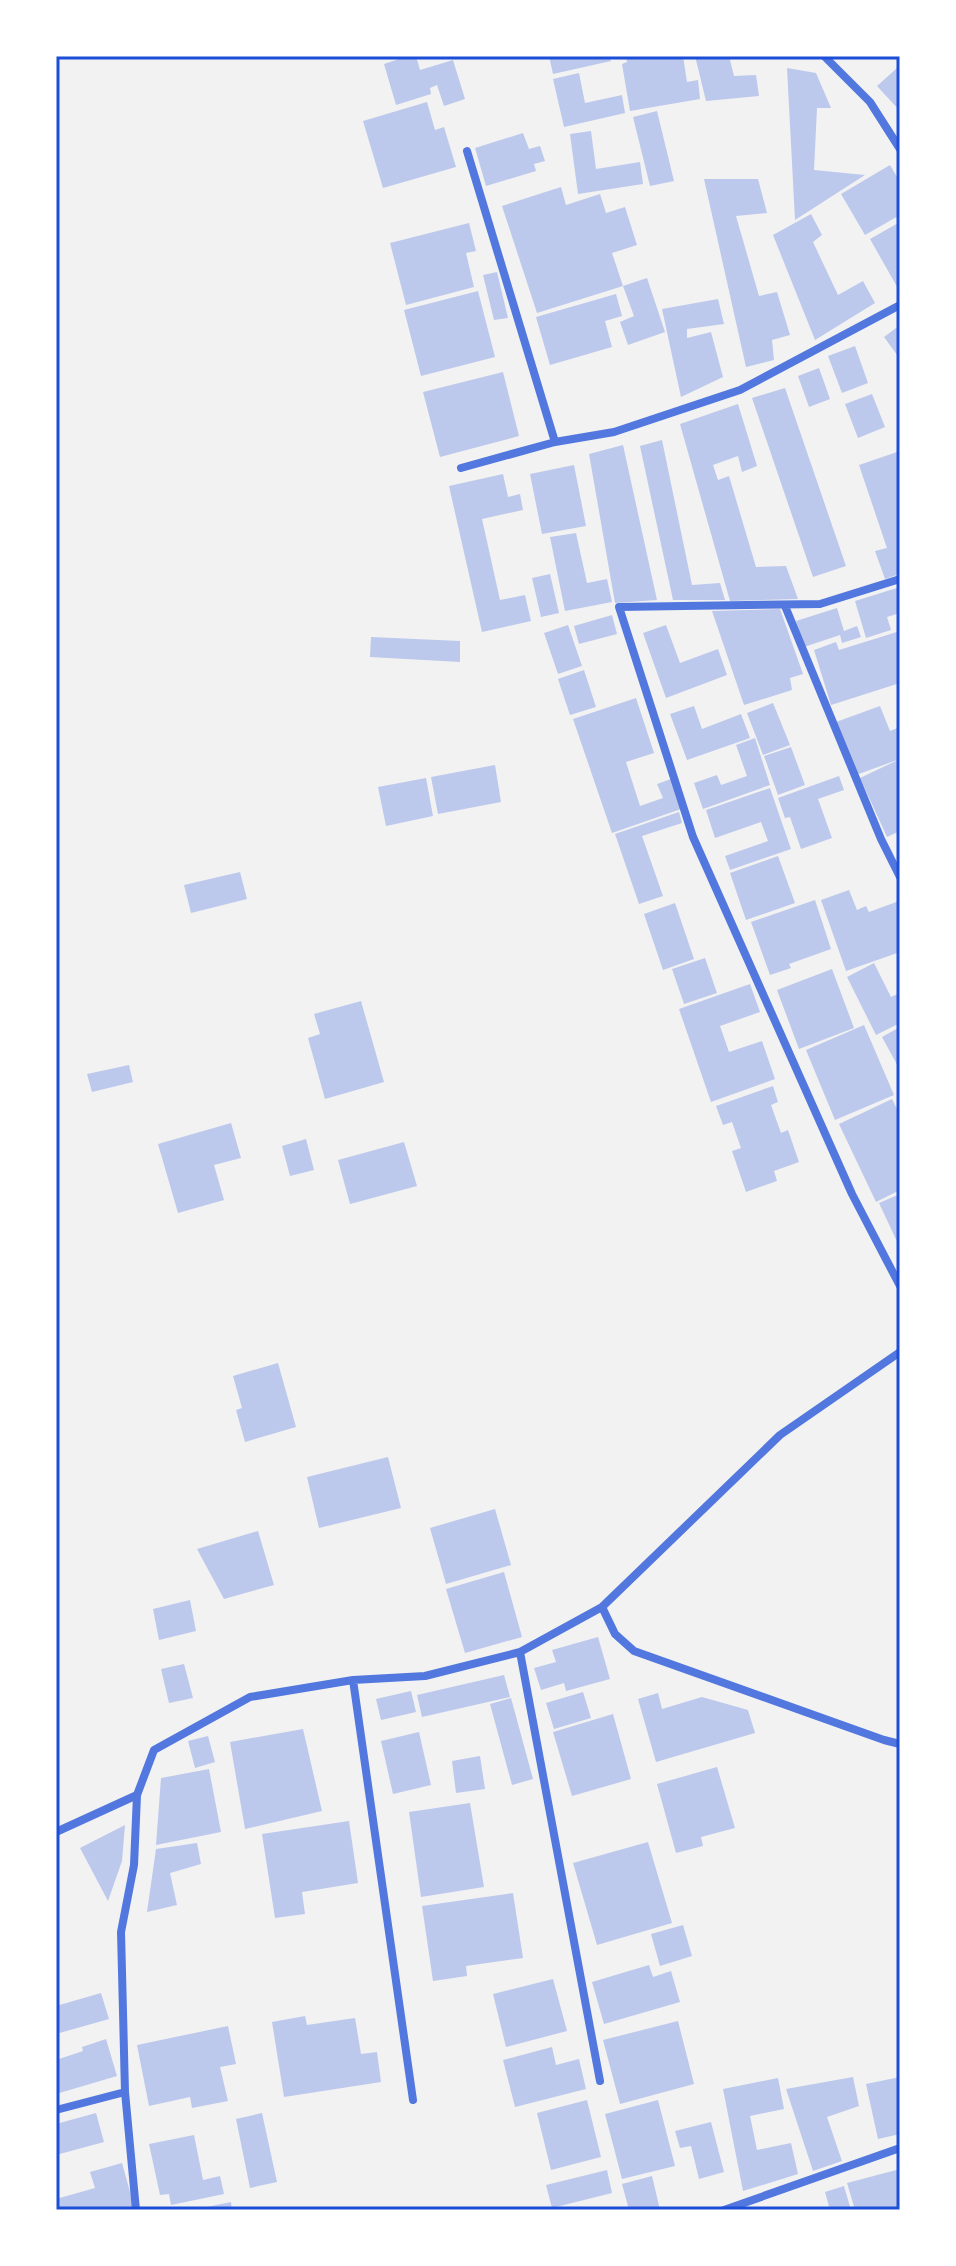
<svg xmlns="http://www.w3.org/2000/svg" width="956" height="2266" font-family="Karla,sans-serif">
<style>
.building{fill:#bdc9ec}
.lines{fill:none;stroke-linecap:round;stroke-linejoin:round}
.minor{stroke:#5277de;stroke-width:8}
.neatline{fill:none;stroke:#1d4ed8;stroke-width:3}
</style>
<rect width="100%" height="100%" fill="#f2f2f2"/>
<path class="building" d="M408 56H416L420 70 453 60 465 99 444 106 437 85 430 88 431 94 396 105 384 64Z
M549 56H609L611 61 553 74Z
M626 56H683L687 82 698 80 700 99 630 111 622 64 627 62Z
M695 56H729L734 76 756 75 759 96 706 101Z
M787 68 816 73 831 108H817L814 170 865 175 795 220Z
M897 68 900 71V111L877 86Z
M579 73 585 103 622 95 625 113 564 127 553 79Z
M427 102 435 130 444 127 456 167 383 188 363 121Z
M657 111 674 181 650 186 633 117Z
M591 131 596 169 640 162 643 184 578 194 570 134Z
M523 133 529 149 540 146 545 161 534 164 536 171 486 186 475 148Z
M890 165 900 182V215L865 235 841 194Z
M704 179H758L767 213 736 216 759 296 777 292 790 335 772 340 774 360 746 367Z
M561 187 566 205 600 194 606 213 625 207 637 245 612 253 623 286 537 313 502 206Z
M811 214 822 235 813 242 838 295 863 281 875 303 815 340 773 235Z
M900 222V292L870 239Z
M469 223 476 251 466 253 474 287 406 305 390 243Z
M497 272 508 318 494 320 483 275Z
M647 278 665 332 628 345 620 322 634 316 623 286Z
M478 291 495 357 421 376 404 310Z
M616 294 622 316 605 321 612 347 550 365 536 317Z
M718 299 724 324 687 329V338L711 332 723 377 681 397 662 309Z
M900 325V359L884 337Z
M855 346 868 383 842 393 828 356Z
M819 368 830 399 809 407 798 376Z
M503 372 519 436 440 457 423 392Z
M785 388 846 566 813 577 752 398Z
M872 394 885 427 858 438 845 404Z
M738 404 757 466 742 472 738 456 713 465 718 480 729 476 756 567 786 566 798 599 730 601 680 424Z
M662 440 692 585 720 583 725 600H673L640 446Z
M623 445 657 600 615 603 589 454Z
M900 451V574L885 579 875 551 887 548 859 465Z
M574 465 586 526 542 534 530 474Z
M503 474 508 497 520 494 523 510 482 519 500 600 525 595 531 621 482 632 449 486Z
M576 533 587 583 607 579 612 602 565 611 550 537Z
M550 574 559 613 541 617 532 578Z
M900 587V613L887 617 891 630 866 638 855 601Z
M837 608 844 631 857 626 861 637 842 643 840 635 804 647 796 621Z
M780 609 803 674 790 678 792 690 744 705 712 611Z
M612 615 617 634 579 644 574 626Z
M568 625 582 666 558 674 544 633Z
M666 625 680 663 718 649 727 675 666 698 643 633Z
M900 631V683L831 705 814 650 836 642 839 650Z
M371 637 460 641V662L370 657Z
M584 670 596 707 570 715 558 679Z
M636 698 654 753 626 762 640 806 663 798 657 784 671 779 681 809 612 833 573 719Z
M773 703 790 745 763 755 747 713Z
M694 706 702 729 741 714 750 738 687 760 670 714Z
M880 706 890 731 900 727V759L856 775 836 722Z
M755 738 770 785 703 809 694 783 717 775 721 785 747 776 736 745Z
M791 747 805 785 778 795 764 756Z
M900 759V831L887 837 860 778Z
M495 765 501 802 438 814 431 777Z
M839 776 844 790 818 799 832 838 801 849 790 817 785 818 778 798Z
M426 778 433 816 386 826 378 787Z
M770 788 791 849 730 870 725 856 768 841 761 822 715 838 706 810Z
M679 812 682 823 642 836 663 896 639 904 615 834Z
M778 856 795 903 746 920 730 873Z
M240 872 247 899 191 913 184 885Z
M849 890 857 910 866 906 869 912 899 901 900 952 846 971 821 900Z
M815 900 831 949 789 964 791 968 770 975 751 922Z
M675 903 694 959 663 970 644 914Z
M705 958 717 993 684 1004 672 969Z
M874 963 891 997 900 993V1023L876 1035 847 977Z
M832 969 854 1028 799 1049 777 990Z
M750 984 760 1012 720 1026 729 1052 762 1041 775 1079 711 1102 679 1009Z
M361 1001 384 1082 325 1099 308 1038 320 1034 314 1014Z
M864 1025 894 1095 835 1120 806 1050Z
M900 1027V1070L882 1037Z
M129 1065 133 1082 92 1092 87 1074Z
M773 1086 778 1102 771 1105 781 1133 788 1130 799 1162 774 1171 777 1181 746 1192 732 1151 741 1148 732 1122 723 1125 716 1106Z
M892 1099 900 1115 898 1129 900 1190 876 1202 839 1124Z
M231 1123 241 1158 214 1165 224 1200 178 1213 158 1144Z
M306 1139 314 1170 290 1176 282 1146Z
M404 1142 417 1186 350 1204 338 1160Z
M900 1194V1248L879 1203Z
M278 1363 296 1427 245 1442 236 1410 242 1408 233 1376Z
M388 1457 401 1508 319 1528 307 1477Z
M495 1509 511 1565 446 1584 430 1528Z
M258 1531 274 1585 224 1599 197 1549Z
M504 1572 522 1637 465 1653 446 1589Z
M190 1600 196 1631 159 1640 153 1609Z
M598 1637 610 1679 566 1691 564 1683 541 1690 534 1668 556 1662 552 1650Z
M184 1664 193 1698 169 1703 161 1669Z
M504 1675 510 1697 422 1717 417 1695Z
M411 1691 416 1712 381 1720 376 1699Z
M583 1692 591 1718 554 1729 546 1703Z
M658 1693 662 1709 702 1697 748 1710 755 1733 656 1762 638 1699Z
M511 1698 533 1779 512 1785 490 1704Z
M613 1714 631 1779 572 1796 553 1732Z
M303 1729 322 1811 245 1829 230 1742Z
M419 1732 431 1785 393 1794 381 1741Z
M208 1736 215 1762 195 1768 188 1741Z
M480 1756 485 1789 456 1793 452 1761Z
M717 1767 735 1828 701 1837 703 1846 676 1853 657 1784Z
M209 1769 221 1832 156 1845 161 1778Z
M470 1803 484 1887 421 1897 409 1812Z
M349 1821 358 1883 302 1892 305 1914 275 1918 262 1834Z
M125 1825 122 1861 108 1901 80 1848Z
M648 1842 672 1923 597 1945 573 1863Z
M197 1843 201 1864 170 1873 177 1905 147 1912 156 1849Z
M513 1893 523 1958 466 1966 467 1976 433 1981 422 1906Z
M683 1925 692 1956 660 1966 651 1934Z
M649 1965 653 1977 671 1971 680 2002 604 2024 592 1982Z
M553 1979 567 2031 506 2047 493 1994Z
M101 1993 109 2019 56 2034V2006Z
M305 2016 307 2025 355 2018 361 2054 377 2052 381 2082 284 2097 272 2022Z
M678 2021 694 2084 620 2104 603 2040Z
M228 2026 236 2064 220 2067 228 2101 192 2108 190 2097 149 2106 137 2045Z
M106 2039 117 2076 56 2094V2060L83 2051 82 2047Z
M552 2047 556 2065 579 2059 586 2089 515 2107 503 2060Z
M853 2077 859 2106 827 2117 842 2161 813 2171 786 2089Z
M900 2077V2134L878 2139 866 2084Z
M778 2078 784 2109 750 2116 757 2150 791 2143 798 2174 743 2191 723 2089Z
M587 2100 601 2157 551 2170 537 2113Z
M658 2100 675 2166 622 2179 605 2114Z
M96 2113 104 2142 56 2155V2124Z
M262 2113 277 2182 250 2188 236 2119Z
M711 2122 724 2172 699 2179 691 2146 680 2148 675 2131Z
M194 2135 203 2180 220 2176 224 2194 171 2205 169 2194 160 2195 149 2144Z
M122 2163 135 2210H56V2199L95 2188 90 2172Z
M900 2169V2210H855L847 2183Z
M607 2170 612 2193 552 2208 546 2185Z
M652 2176 660 2210H629L622 2184Z
M844 2186 851 2210H830L825 2192Z
M231 2202 232 2210H197V2209Z"/>
<g class="lines">
<path class="minor" d="M824 56 870 102 900 149
M467 151 555 442
M461 468 555 442 614 432 740 390 900 305
M900 579 820 604 619 607 693 837 852 1194 900 1286
M785 606 881 839 900 877
M602 1607 615 1634 634 1651 884 1740 900 1744
M520 1652 600 2081
M353 1680 413 2100
M56 1832 137 1795
M56 2110 125 2092
M136 2210 125 2092 121 1932 134 1865 137 1795 154 1750 250 1697 353 1680 425 1676 520 1652 602 1607 780 1435 900 1352
M724 2210 900 2148"/>
</g>
<rect width="956" height="2266" fill="none" stroke="#ffffff" stroke-width="116"/>
<rect x="58" y="58" width="840" height="2150" class="neatline"/>
</svg>
